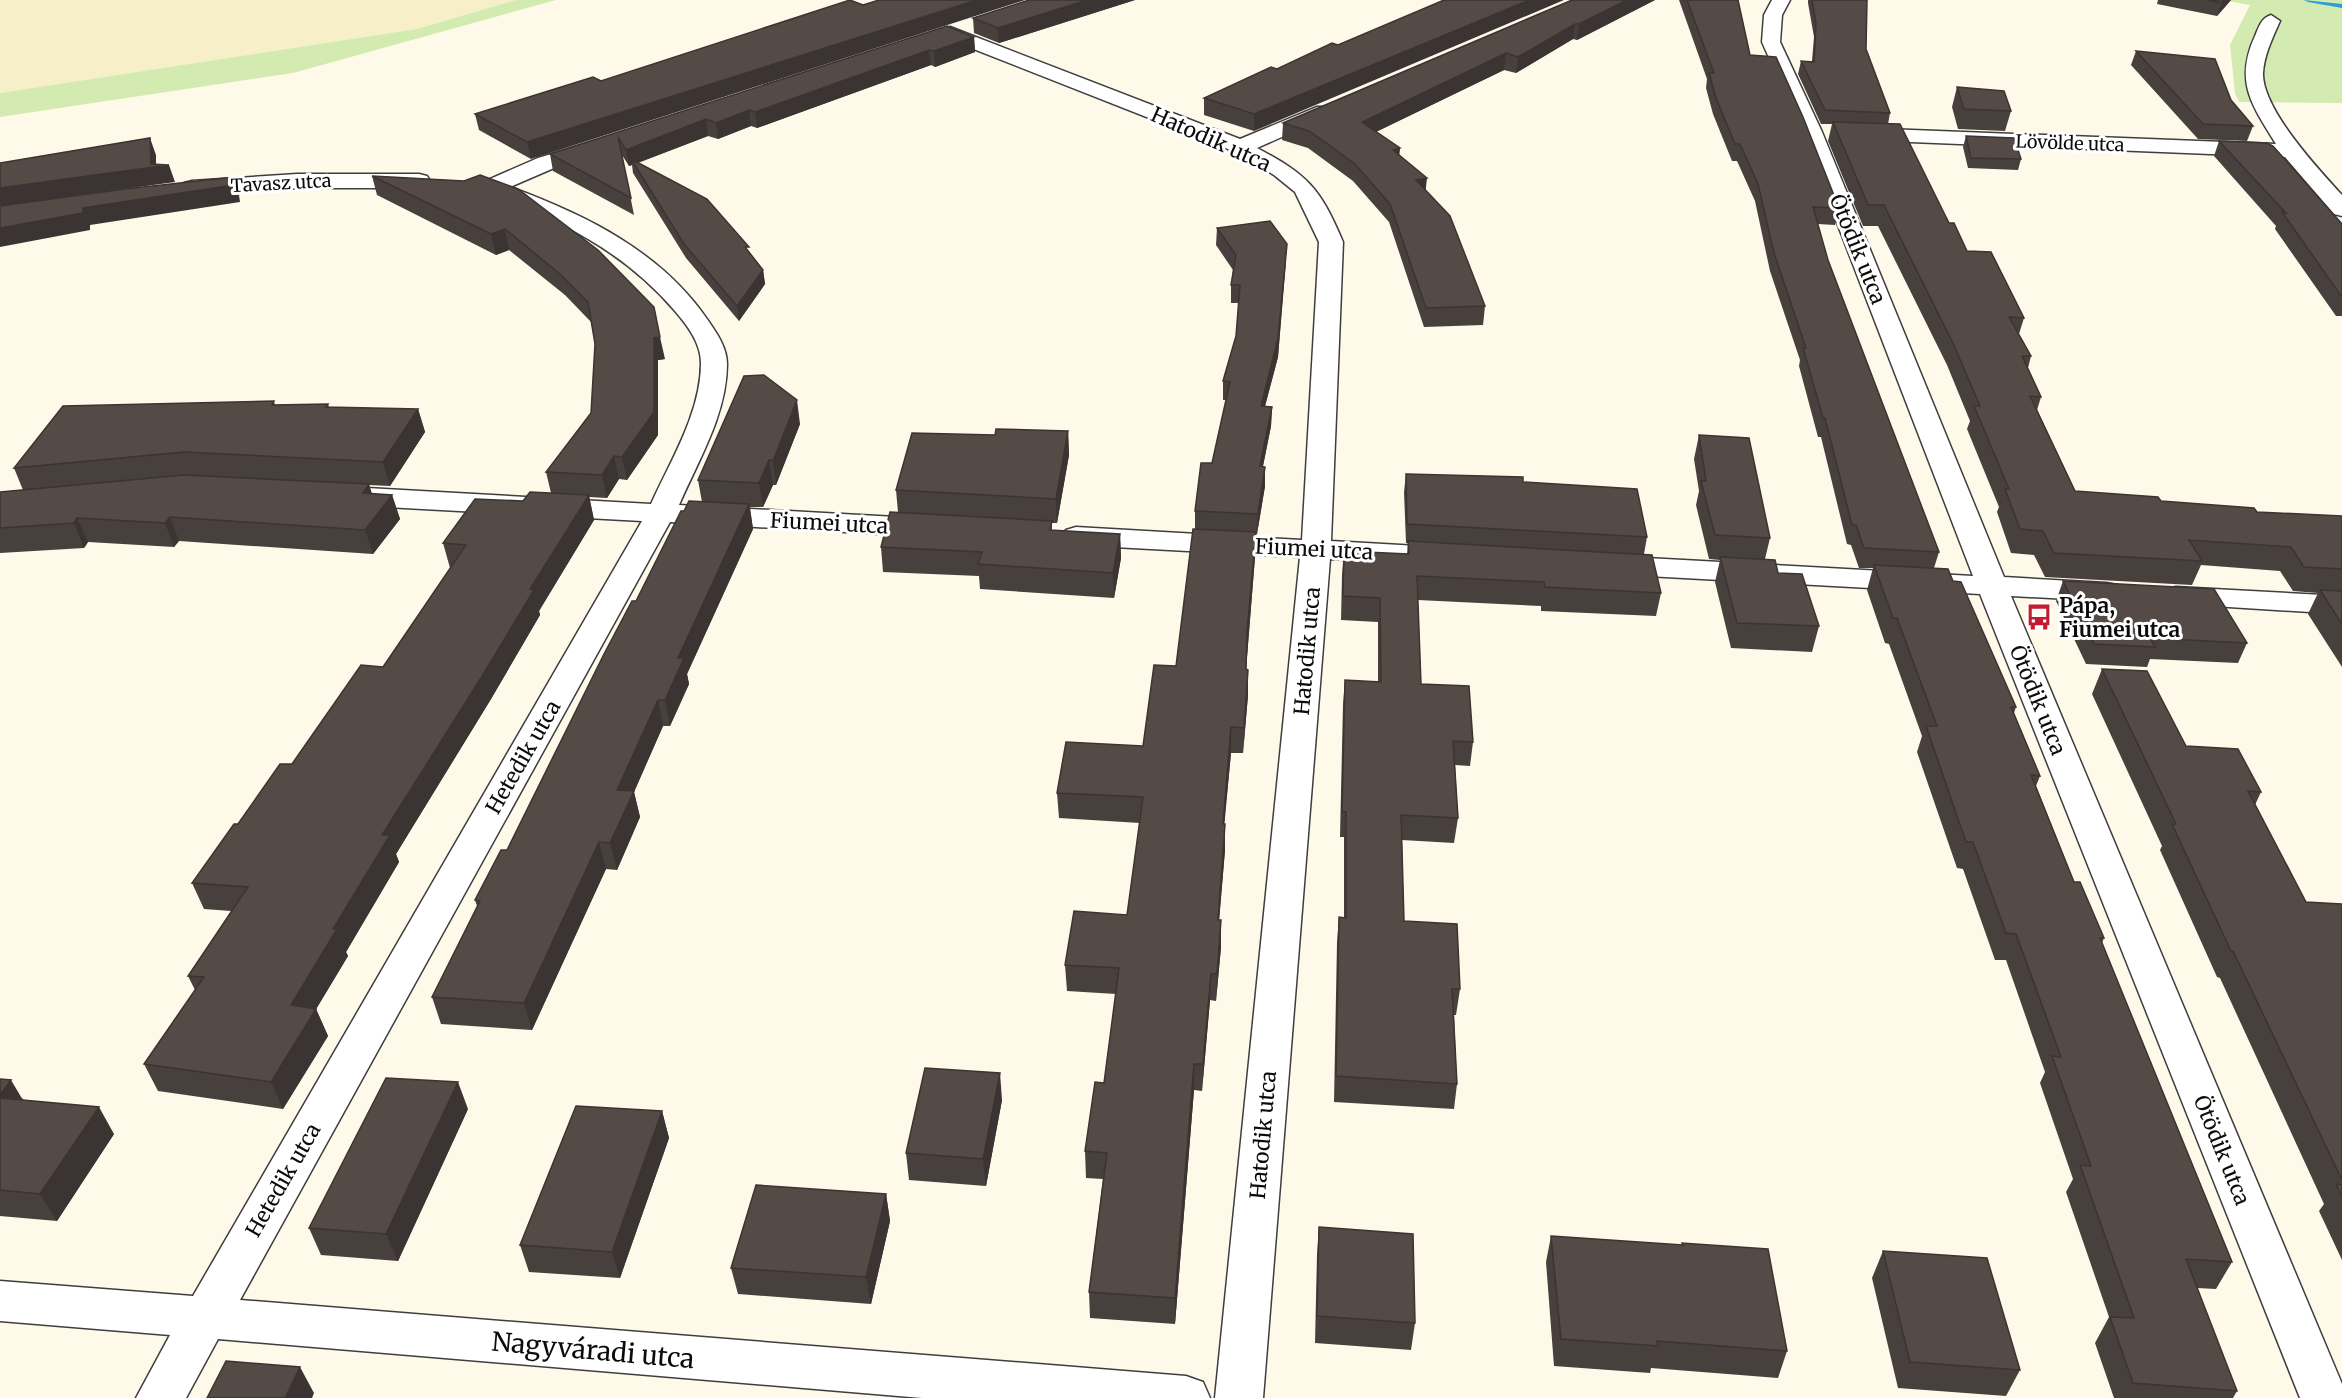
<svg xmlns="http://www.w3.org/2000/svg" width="2342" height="1398" font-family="Merriweather,serif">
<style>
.farmland{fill:#f6efc7}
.green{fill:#d3ebb0}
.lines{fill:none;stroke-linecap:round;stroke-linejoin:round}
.stream{fill:#2c9ed6;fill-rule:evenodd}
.minor-casing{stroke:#3e3e3e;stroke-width:3}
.minor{fill:#fff;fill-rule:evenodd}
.wall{fill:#48403d}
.shaded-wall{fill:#3b3432}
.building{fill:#544b47;stroke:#3b3432;stroke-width:1.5}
.labels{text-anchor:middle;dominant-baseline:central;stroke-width:6;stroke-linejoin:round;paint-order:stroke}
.far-street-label{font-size:18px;fill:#0b0b0b;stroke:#fff}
.street-label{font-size:21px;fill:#0b0b0b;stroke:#fff}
.poi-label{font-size:21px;font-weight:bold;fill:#0b0b0b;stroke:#fff;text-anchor:start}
.near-street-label{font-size:26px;fill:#0b0b0b;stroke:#fff}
</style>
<rect width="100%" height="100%" fill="#fff9e9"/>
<path class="farmland" d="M0 0H516L417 29 0 93Z"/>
<path class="green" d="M516 0H556L293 73 0 117V93L417 29Z
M2222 0H2342V103L2239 102 2235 93 2230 45 2250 5Z"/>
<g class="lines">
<path class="stream" d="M2304 0 2342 4V8L2308 2Z"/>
<g class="minor-casing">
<path id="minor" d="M1772 0H1790L1782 15 1780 42 1822 132 2004 577 2106 583 2117 585 2121 592 2117 599 2106 601 2011 596 2342 1384V1398H2300L1980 594 1610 574 1599 571 1595 565 1599 559 1610 556 1973 576 1802 132 1762 42 1764 15Z
M2271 15 2280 21C2273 37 2264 55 2263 73 2262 109 2319 170 2342 195V216L2334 214 2285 157 1861 140 1854 138 1851 134 1854 130 1861 128 2276 144C2252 105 2234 82 2255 36 2259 27 2261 18 2271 15Z
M950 27 1240 139 1317 107H1331L1334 111 1331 115 1257 148C1308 175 1320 188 1343 242L1331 541 1453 548 1464 551 1468 557 1464 563 1453 566 1330 559 1263 1398H1215L1300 557 1076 545 1066 542 1061 536 1066 530 1076 527 1302 540 1319 242 1295 192 1274 175 1233 151 943 37 941 33Z
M595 141 602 143 606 147 602 151 554 168 510 187C586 215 660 251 707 319 716 332 727 347 727 364 727 414 698 461 679 505L932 519 942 522 947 528 942 534 932 537 670 522 240 1300 1186 1376 1203 1382 1210 1398H922L218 1339 186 1398H136L170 1335 0 1321V1281L193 1296 642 521 349 505 339 502 335 496 339 490 349 487 651 504C671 460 701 412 701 363 701 343 687 325 675 311 624 251 556 217 483 192L480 187 483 182 538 158Z
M297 174H419L427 176 430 181 427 186 419 188H297L192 195 184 193 181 188 184 183 192 181Z
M2176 587 2342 596V614L2165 603 2161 596 2165 589Z"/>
</g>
<use href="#minor" class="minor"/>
</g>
<path class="wall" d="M1029 0H1135L999 43 974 33 973 18Z
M1572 0H1655L1577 40 1573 39 1516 73 1504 70 1376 132 1400 148 1399 154 1426 190 1485 306 1483 325 1424 327 1389 222 1353 181 1308 148 1282 140 1283 123Z
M1679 0H1738L1750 55 1839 208 1835 225 1818 224 1828 260 1939 552 1934 568 1953 581 2016 707 2014 713 2040 776 2036 786 2074 882 2104 938 2102 943 2232 1262 2216 1289 2197 1288 2237 1391 2233 1398H2114L2095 1343 2109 1317 2066 1192 2073 1179 2040 1083 2045 1072 2006 960H1995L1963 869 1957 868 1917 752 1922 736 1889 644 1885 643 1867 590 1873 568H1859L1851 545 1847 544 1821 437H1818L1799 366 1800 360 1770 271 1755 201 1737 161H1732L1713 114 1706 88 1707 79Z
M1808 0H1867L1866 49 1890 113 1888 124 1967 251 2024 318 2019 334 2031 356 2028 368 2041 397 2037 410 2075 491 2257 512 2342 516V667L2308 614 2318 593 2293 591 2280 571 2201 565 2192 585 2045 577 2034 555 2011 553 1997 512 1999 507 1967 429 1970 421 1947 365 1878 226H1863L1828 141 1832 124H1821L1798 74 1801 61H1812L1814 37 1808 3Z
M2158 0H2231L2217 16 2157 4Z
M974 37 975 52 935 67 931 65 757 128 751 126 718 139 708 136 638 163 750 253 763 270 765 284 739 321 686 258 633 173 632 165 629 166 622 155 634 215 553 171 550 154Z
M1338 45 1254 131 1204 115V98Z
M2136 51 2231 100 2253 126 2247 141 2198 139 2131 65Z
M593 77 531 159 479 130 475 114Z
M1957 87 2011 111 2005 131 1958 129 1952 107Z
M1966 136 2021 159 2018 170 1968 168 1963 147Z
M2219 141 2342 224V316H2336L2275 229 2276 226 2214 156Z
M372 176 464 181 665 359 658 360V435L627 480 619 479 607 498 589 497 594 520 539 611 540 615 491 699 396 854 399 862 346 952 348 956 316 1009 328 1036 283 1109 158 1091 144 1064 195 990 188 976 231 911 204 909 192 883 238 824 292 764 383 667 450 568 443 543 523 501 551 493 546 472 591 413 595 344 591 322 565 295 509 250 496 255 377 195Z
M1217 228 1286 262 1278 357 1265 406 1272 407 1271 426 1263 466 1265 486 1257 534H1256L1255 557 1247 657 1246 669 1248 670V695L1243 753H1231L1224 824 1225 850 1219 920H1221V947L1216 1001 1210 1000 1202 1091 1194 1090 1175 1324 1090 1318 1089 1292 1103 1179 1086 1178 1085 1151 1104 1083 1116 994 1067 991 1065 965 1127 915 1140 823 1059 818 1057 793 1143 746 1176 666 1195 529V511L1212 463 1226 400H1223V381L1236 336 1239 303H1231V285L1233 270 1216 245Z
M274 401 275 405 328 404 329 407 418 409 425 432 390 486 369 485 372 494 392 495 400 519 373 554 179 541 174 547 88 542 84 548 0 553V492L23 490 14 468Z
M800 424 776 485H773L763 507H750L753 529 687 674 689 684 670 726H663L634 792 640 817 617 870 606 869 532 1030 441 1024 432 997 477 906 475 900 507 850 636 601 702 502 698 480Z
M1068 431 1069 455 1057 523H1052V530L1120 534 1121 558 1114 598 980 589 979 576 883 572 881 547 898 512 896 490 995 435Z
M1699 435 1770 538 1765 559 1778 573 1819 626 1812 652 1731 648 1715 582 1720 560 1709 559 1696 505 1699 491 1694 459Z
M1406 474 1523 482 1647 537 1644 554 1661 593 1656 616 1541 611V606L1418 600 1421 684 1473 742 1470 766 1455 765 1458 818 1454 843 1402 840 1404 921 1460 989 1456 1015H1454L1457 1084 1454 1109 1334 1102 1337 942 1339 917 1344 918V837H1340L1343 704 1345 680 1378 682V622L1341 620 1342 575 1344 551 1407 554 1408 543H1406L1404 492Z
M2063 581 2247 643 2238 663 2150 659 2147 667 2086 664 2056 601Z
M2102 669 2186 746 2261 792 2255 805 2306 902 2342 904V1260L2319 1211 2324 1204 2220 978 2217 977 2160 850 2162 846 2092 694Z
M0 1079 24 1100 114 1134 57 1221 0 1216Z
M1002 1100 986 1186 909 1180 906 1153Z
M468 1109 398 1261 321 1255 309 1228Z
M662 1111 669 1138 620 1278 529 1272 520 1245Z
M886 1194 890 1221 871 1304 738 1294 731 1268Z
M1319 1227 1415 1323 1411 1350 1315 1343 1317 1254Z
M1551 1236 1682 1245V1243L1787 1351 1778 1378 1651 1368 1650 1373 1554 1366 1546 1262Z
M1883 1251 2020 1370 2006 1396 1898 1388 1872 1278Z"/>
<path class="shaded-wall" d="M977 0H1025L531 159 527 142Z
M1087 0H1135L999 43 998 28Z
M1529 0H1564L1254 131V114Z
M1627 0H1655L1577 40 1579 24Z
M2224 0H2231L2217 16 2222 3Z
M1575 24 1573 39 1516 73 1518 57Z
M974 37 975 52 935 67 934 51Z
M929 50 931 65 757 128 755 112Z
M1506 53 1504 70 1361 139 1362 122Z
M749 110 751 126 718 139 716 123Z
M706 119 708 136 634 164 631 159 632 165 629 166 626 150Z
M150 138 156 155V167L169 165 175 182 0 206V188L151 164Z
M1400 148 1398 166 1393 150Z
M234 177 239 195 240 202 90 225V230L0 247V228L83 208Z
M1427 178 1425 196 1416 180Z
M505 229 509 250 496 255 491 234Z
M1287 244 1278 357 1260 425 1261 406Z
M763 270 765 284 739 321 737 306Z
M660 337 665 359 658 360V435L627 480 622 457 654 338Z
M797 400 800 424 776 485 773 461Z
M1272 407 1271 426 1259 486 1260 466Z
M418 409 425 432 390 486 383 462Z
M1068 431 1069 455 1057 523 1056 499Z
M614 456 619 479 607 498 602 475Z
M769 460 773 485 763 507 759 483Z
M1265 467V486L1257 534 1258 514Z
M369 484 376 508 363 493Z
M392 495 400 519 373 554 365 530Z
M589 495 594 520 539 611 540 615 491 699 396 854 399 862 346 952 348 956 312 1016 316 1009 328 1036 283 1109 271 1082 291 1005 333 929 382 835 530 589Z
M749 504 753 529 687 674 689 684 670 726 665 700 678 658Z
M170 517 179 541 174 547 165 523Z
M77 518 88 542 84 548 74 523Z
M1256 532 1255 557 1247 657V632Z
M1120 534 1121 558 1114 598 1113 573Z
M1248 670V695L1243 753 1244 728Z
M658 700 663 726 634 792 640 817 617 870 610 843 617 790Z
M1231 727V753L1222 850 1223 824Z
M1225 824V850L1217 946 1218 920Z
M599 842 606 869 532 1030 524 1003Z
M1221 920V947L1216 1001 1217 974Z
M1211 974 1210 1000 1202 1091 1203 1064Z
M1194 1064V1090L1175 1324V1298Z
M1000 1073 1002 1100 986 1186 983 1159Z
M11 1080 27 1107 0 1102V1095Z
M458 1082 468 1109 398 1261 386 1234Z
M99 1107 114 1134 57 1221 40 1194Z
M662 1111 669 1138 620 1278 612 1252Z
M886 1194 890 1221 871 1304 866 1277Z
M300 1367 314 1393 312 1398H285Z"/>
<path class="building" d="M850 0 863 5 879 0H977L527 142 475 114 593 77 601 81Z
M1029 0H1087L998 28 973 18Z
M1444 0H1529L1254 114 1204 98 1271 67 1277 69 1332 43 1338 45Z
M1572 0H1627L1579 24H1575L1518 57 1506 53 1362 122 1400 148 1393 150 1427 178 1416 180 1450 216 1485 306 1426 308 1390 204 1354 163 1309 131 1283 123Z
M1687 0H1738L1750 55 1776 57 1803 117 1839 208 1813 207 1828 260 1939 552 1864 548 1856 525H1852L1825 418H1823L1803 348H1806L1774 253 1758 184 1740 144H1735L1716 98 1709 73H1714Z
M1812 0H1867L1866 49 1890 113 1825 110 1801 61 1814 62 1816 24Z
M2208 0H2224L2222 3Z
M947 26 974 37 934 51 929 50 755 112 749 110 716 123 706 119 626 150 618 137 631 198 550 154Z
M2136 51 2215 59 2231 100 2253 126 2203 124Z
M1957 87 2004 91 2011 111 1964 109Z
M1833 122 1900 124 1949 223H1954L1967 251 1991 252 2024 318 2009 317 2031 356H2022L2041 397 2030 396 2075 491 2158 497 2161 501 2254 508 2257 512 2342 516V569L2304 567 2291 547 2189 540 2202 561 2054 553 2043 531 2020 529 2005 489H2009L1974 406H1980L1953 343 1884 205H1868Z
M1966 136 2014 138 2021 159 1971 158Z
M150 138 151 164 169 165 0 188V163Z
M2219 141 2267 143 2273 146 2342 224V297L2282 212 2286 213Z
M631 159 707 199 749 247H745L763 270 737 306 684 244Z
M480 175 518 189 598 250 654 307 660 337 654 338V412L622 457 614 456 602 475 546 472 591 413 595 344 588 302 560 274 505 229 491 234 372 176 464 181Z
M234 177V185L83 208V213L0 228V206L125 189Z
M1270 221 1287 244 1278 338 1261 406 1272 407 1260 466 1265 467 1258 514 1195 511 1201 463H1212L1230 382 1223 381 1236 336 1240 285H1231L1236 255 1217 228Z
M764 375 797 400 773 461 769 460 759 483 698 480 744 376Z
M274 401 272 405 328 404 326 407 418 409 383 462 184 452 14 468 63 406Z
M996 429 1068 431 1056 499 896 490 912 433 995 435Z
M1699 435 1749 438 1770 538 1715 535 1701 481H1706Z
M1406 474 1523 477V482L1637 489 1647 537 1407 524Z
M184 475 369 484 363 493 392 495 365 530 170 517 165 523 77 518 74 523 0 528V492Z
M530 492 589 495 530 589 534 590 484 673 382 835H390L333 929H337L291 1005 316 1009 271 1082 144 1064 204 977 188 976 248 887 192 883 234 824H238L280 764H292L361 665 383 667 466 545 443 543 475 499 523 501Z
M689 501 749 504 678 658H684L665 700H658L617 790 634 791 610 843 599 842 524 1003 432 997 480 901 475 900 501 850H507L604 654 632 601H636L681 511H684Z
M890 512 1052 521 1050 530 1120 534 1113 573 978 564 982 552 881 547Z
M1193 529 1256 532 1247 632 1246 669 1248 670 1244 728 1231 727 1223 824H1225L1218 920H1221L1217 974H1211L1203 1064H1194L1175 1298 1089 1292 1107 1153 1085 1151 1095 1082 1104 1083 1119 968 1065 965 1074 911 1127 915 1143 797 1057 793 1066 742 1143 746 1154 665 1176 666Z
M1408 541 1652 555 1661 593 1545 587 1544 582 1417 576 1421 684 1469 686 1473 742 1453 741 1458 818 1401 815 1404 921 1457 924 1460 989H1452L1457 1084 1336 1076 1339 917 1346 918V812H1342L1345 680 1381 682 1380 598 1343 596 1344 551 1409 554Z
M1720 557 1775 560 1778 573 1802 574 1819 626 1737 623Z
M1874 565 1948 569 1953 581 1961 582 2016 707H2011L2040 776 2031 775 2074 882H2080L2104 938H2100L2232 1262 2186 1259 2237 1391 2133 1383 2110 1317 2134 1318 2080 1165 2091 1166 2052 1056 2061 1057 2016 934 2006 933 1973 842H1966L1926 726H1937L1897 618H1893Z
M2063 581 2214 589 2247 643 2150 638 2155 647 2094 644Z
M2320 590 2342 591V624Z
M2102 669 2147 671 2186 746 2238 749 2261 792 2248 791 2306 902 2342 904V1180L2233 951H2231L2172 824H2176Z
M925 1068 1000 1073 983 1159 906 1153Z
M386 1078 458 1082 386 1234 309 1228Z
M0 1079 11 1080 0 1095Z
M0 1098 99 1107 40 1194 0 1190Z
M576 1106 662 1111 612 1252 520 1245Z
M2336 1184 2342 1185V1197Z
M756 1185 886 1194 866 1277 731 1268Z
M1319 1227 1413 1234 1415 1323 1317 1316Z
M1551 1236 1683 1245 1682 1243 1768 1249 1787 1351 1657 1341 1658 1346 1561 1339Z
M1883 1251 1987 1258 2020 1370 1910 1362Z
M226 1361 300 1367 285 1398H207Z"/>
<defs>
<g id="bus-bare" transform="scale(2.07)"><path d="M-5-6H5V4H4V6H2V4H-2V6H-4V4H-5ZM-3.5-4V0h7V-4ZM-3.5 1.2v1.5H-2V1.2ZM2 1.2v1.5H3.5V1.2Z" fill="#c31b2f" stroke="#fff" stroke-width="2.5" paint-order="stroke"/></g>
</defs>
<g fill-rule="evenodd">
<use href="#bus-bare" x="2039" y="617"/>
</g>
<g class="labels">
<g class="far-street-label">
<text transform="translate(2070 143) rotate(2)">Lövölde utca</text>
<text transform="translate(281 183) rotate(-3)">Tavasz utca</text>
</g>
<g class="street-label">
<text transform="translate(1211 139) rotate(24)">Hatodik utca</text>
<text transform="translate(1858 249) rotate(68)">Ötödik utca</text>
<text transform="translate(829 523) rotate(3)">Fiumei utca</text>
<text transform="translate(1314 549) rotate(3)">Fiumei utca</text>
<text transform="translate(1307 651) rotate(-85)">Hatodik utca</text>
<text transform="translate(2038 700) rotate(68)">Ötödik utca</text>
<text transform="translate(523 757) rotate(-60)">Hetedik utca</text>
<text transform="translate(1263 1135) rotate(-85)">Hatodik utca</text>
<text transform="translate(2222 1150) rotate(68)">Ötödik utca</text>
<text transform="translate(283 1180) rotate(-60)">Hetedik utca</text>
</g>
<g class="poi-label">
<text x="2059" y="605">Pápa,<tspan x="2059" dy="24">Fiumei utca</tspan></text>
</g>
<g class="near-street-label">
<text transform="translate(593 1350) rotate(5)">Nagyváradi utca</text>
</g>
</g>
</svg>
